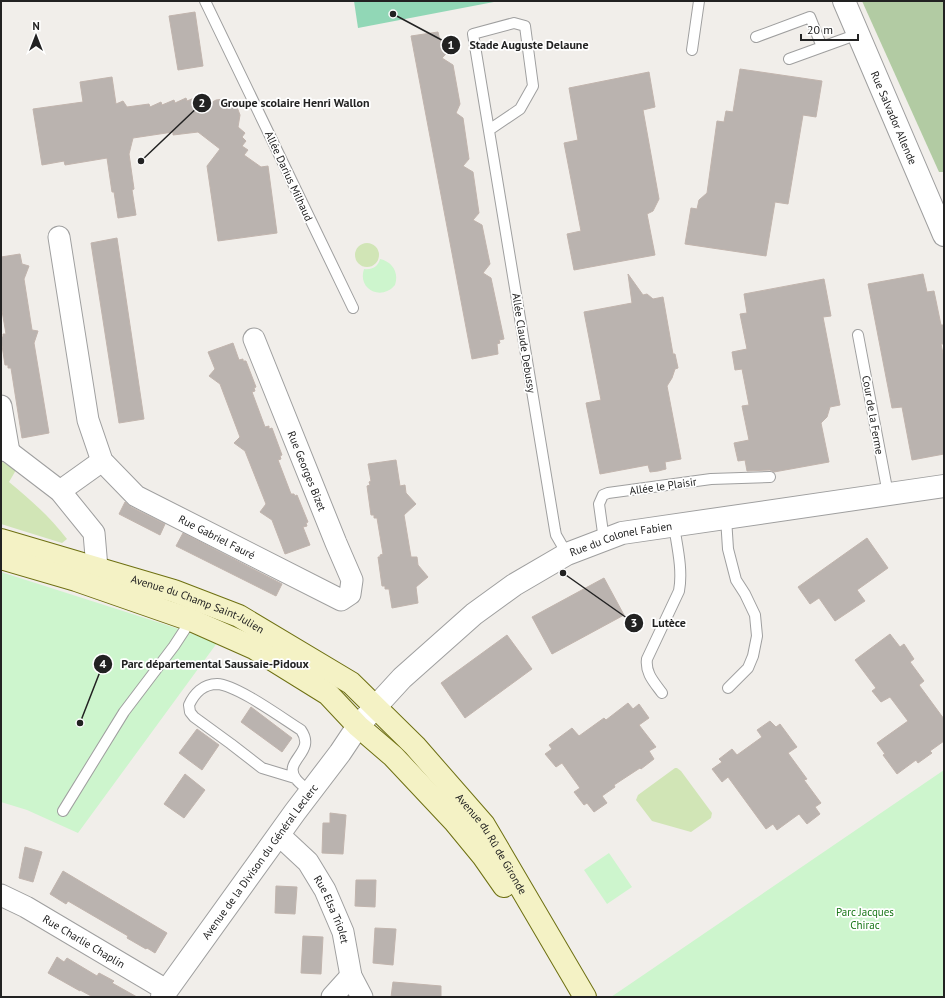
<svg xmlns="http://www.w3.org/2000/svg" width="945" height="998" font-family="'PT Sans',sans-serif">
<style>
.grass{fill:#d1e5b6}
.forest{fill:#b2cba3}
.park{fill:#cdf5cd}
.pitch{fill:#91d7b6}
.building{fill:#bab3af;stroke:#c1b4ad}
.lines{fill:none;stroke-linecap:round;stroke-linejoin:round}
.service-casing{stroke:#9f9f9f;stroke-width:12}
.minor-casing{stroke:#9f9f9f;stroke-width:23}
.tertiary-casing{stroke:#9f9f9f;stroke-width:24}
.secondary-casing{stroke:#6e7012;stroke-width:24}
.service{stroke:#fff;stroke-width:10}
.minor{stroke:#fff;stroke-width:21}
.tertiary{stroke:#fff;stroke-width:22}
.secondary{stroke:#f4f2c5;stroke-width:22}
.labels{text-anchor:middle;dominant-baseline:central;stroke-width:3.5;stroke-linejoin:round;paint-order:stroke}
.street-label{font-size:11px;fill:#222;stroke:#fff}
.park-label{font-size:11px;fill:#197718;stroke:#fff}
.leader{fill:none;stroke:#222;stroke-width:1.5}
.callout-dot{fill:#222;stroke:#fff;stroke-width:1.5}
.mark-label{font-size:12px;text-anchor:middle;font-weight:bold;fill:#fff}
.callout-label{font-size:12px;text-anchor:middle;font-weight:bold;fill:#222;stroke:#fff;stroke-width:3.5;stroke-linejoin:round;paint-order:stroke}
</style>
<rect width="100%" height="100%" fill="#f1eeea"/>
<path class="grass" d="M355 255a12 12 0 1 1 24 0a12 12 0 1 1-24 0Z
M1 461 16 470 9 482C31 500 49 516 67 539L62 543 1 524Z
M675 768H677L681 771 712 813 711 818 691 832 652 821 636 800 638 795Z"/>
<path class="forest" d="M862 1H944V172H939Z"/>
<path class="park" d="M380 259C393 262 399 273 395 285 382 301 357 290 364 269 372 270 378 267 380 259Z
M1 572 176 628 217 643 78 833 27 810 1 802Z
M944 770V997H611Z
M609 853 632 887 607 904 584 870Z"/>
<path class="pitch" d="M354 1H499L358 28Z"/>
<path class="building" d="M195 12 203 66 178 70 169 16Z
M438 32 440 41 444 40V43L459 41 442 58 453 65 460 104 456 113 463 118 469 159 463 166 473 172 479 213 473 220 482 225 490 264 483 273 491 278 504 339 499 340 500 343 497 344 498 354 472 359 411 36Z
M740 69 822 81 816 117 803 115 788 204 775 202 766 256 685 244 691 208 697 209 699 200 707 193 717 121 724 122 726 111 733 112Z
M649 72 655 107 643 110 659 199 653 211 647 214 655 255 574 270 567 234 581 231 564 143 578 140 569 88Z
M112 77 116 104 123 101 127 107 149 104 150 107 161 102 162 105 174 100 175 103 186 98 187 101 199 96 209 104 216 100 224 99 232 101 235 104 237 107 240 115 238 127 245 133 242 137 246 141 242 146 248 150 244 155 261 167 268 166 277 233 218 241 207 166 220 149 198 132 173 135V132L133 138 129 154 134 189 132 190 136 215 118 218 114 192H112L107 158 65 165 64 161 42 165 33 109 83 102 80 82Z
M117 238 144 419 119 423 91 243Z
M20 254 22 264 29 266 24 279 32 330 38 331 34 343 49 433 22 438 11 368H8V365H5L1 339V337H3V334H6L1 305V257Z
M628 274 643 295 647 294 653 299 663 297 673 354H675L678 368 675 369 672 378 667 386 681 459 665 462 666 469 658 471 650 472 648 465 600 474 586 403 601 400 584 312 632 303Z
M923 274 927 292 934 291 941 325H944V344H941L944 358V454L912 460 902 407 892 408 868 284Z
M824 279 831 316 823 317 840 405 830 407 827 417 821 423 829 462 774 472 770 470 747 471 745 460 738 461 734 443 749 440 742 406 749 405 742 369 735 370 732 352 747 349 740 314 747 313 744 294Z
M233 343 239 360 243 359V361H246L256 387 254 388 255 391 252 392 265 427 269 426V429L272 428 282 455 280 456 281 459 278 460 291 494H294L295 496 297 495 308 522 306 523 307 526 303 527 310 545 285 554 272 520 260 512 266 504 245 451 234 443 240 437 220 384 209 376 215 369 208 352Z
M396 460 400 486 405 485 406 493 416 504 404 515 411 557H417L418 565 428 577 416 587 418 603 392 608 389 589H385V586H382L378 557H380V555L383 554 377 518H374V515H371L367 486 370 485 369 482 371 481 368 464Z
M125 502 131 507 165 524 160 535 119 514Z
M183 533 282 584 276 596 176 546Z
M867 538 888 568 857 590 865 601 835 621 819 598 810 604 798 587Z
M604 578 624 615 552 654 532 617Z
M890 634 900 647 904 644 914 659 910 662 924 681 919 685 944 719V741L930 751 932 753 918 763 916 760 897 774 883 755 885 754 877 743 908 721 890 697 881 702 872 691 876 688 855 660Z
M507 635 532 669 465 718 441 683Z
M628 703 633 709 639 704 649 718 639 725 656 747 649 751 654 759 641 769 640 768 614 785 615 787 602 796 607 803 594 812 587 803 584 805 574 792 580 788 562 763 556 767 545 754 552 749 549 745 572 728 579 736 604 718 606 720Z
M251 707 292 738 282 752 241 722Z
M770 721 776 727 780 724 797 747 788 753 807 779 804 780 821 803 815 807 820 814 807 824 799 814 777 830 773 824 766 829 728 777 722 782 712 769 722 762 719 759 732 749 737 755 762 737 757 730Z
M197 729 219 745 202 770 179 753Z
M185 774 205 790 184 818 164 804Z
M330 813 346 815 343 854 322 853 323 823H330Z
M25 847 42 852 33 882 19 878Z
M63 871 167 933 155 953 147 948 146 949 127 938 128 936 68 901 66 904 50 894Z
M356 880H376L375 907 355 906Z
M276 886 297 887 295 914 275 913Z
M375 928 396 929 393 965 373 963Z
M303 936 323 937 321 974 301 973Z
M57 957 64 962 67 958 97 976 99 973 114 981 112 983 137 997H93L80 990V991L48 973Z
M393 982 441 986V997H391Z"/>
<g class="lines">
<g class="service-casing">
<path id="service" d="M205 1 353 308
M756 37 810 17 822 47
M692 50 699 1
M789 59 858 34
M489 130 520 109 533 86 525 26 514 23 473 34 555 530 556 535 567 554
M858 335 888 494
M726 518 728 549 736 580 745 594 755 615 757 636 753 656 748 668 728 688
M604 540 599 504 603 495 608 493 711 479 770 477
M662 693C654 682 645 673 647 659L679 591C683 570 677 546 674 526
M295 778 262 768 231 744 194 717 190 712 189 705C194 694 203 684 217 684 237 685 282 718 301 730 317 753 282 760 296 779 300 784 306 788 310 792
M63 811 124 712 174 646 191 620"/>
</g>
<g class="minor-casing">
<g id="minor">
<path id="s1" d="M59 237 88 420 102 461 136 496 341 600 350 594 352 580 336 543 254 339"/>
<path d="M1 406 9 452"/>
<path d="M1 449 9 452 60 491 94 533 97 568"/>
<path d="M60 491 102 461"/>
<path id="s2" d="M279 835 308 862 325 890 343 932 351 976 362 997"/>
<path id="s3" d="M1 895 26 907 166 990"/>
<path d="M332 997 351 976"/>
</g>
</g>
<g class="tertiary-casing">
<g id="tertiary">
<path id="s4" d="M844 1 944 235"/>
<path id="s5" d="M162 997 295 812 340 753 358 726 402 678 474 614 514 585 567 554 622 533 944 486"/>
</g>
</g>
<g class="secondary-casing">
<g id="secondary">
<path id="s6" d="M1 540 174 591 239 616 351 683 415 746 484 825 585 997"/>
<path d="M1 558 76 580 191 620 254 648 328 694 358 726 393 756 455 822 483 856 504 886"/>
</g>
</g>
<use href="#service" class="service"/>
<use href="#minor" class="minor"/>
<use href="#tertiary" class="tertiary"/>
<use href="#secondary" class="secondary"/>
</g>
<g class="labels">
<g class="street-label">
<text stroke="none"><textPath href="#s4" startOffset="127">Rue Salvador Allende</textPath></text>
<text transform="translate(289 176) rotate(65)">Allée Darius Milhaud</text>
<text transform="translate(524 343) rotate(81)">Allée Claude Debussy</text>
<text transform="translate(873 415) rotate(80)">Cour de la Ferme</text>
<text transform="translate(307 471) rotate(68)">Rue Georges Bizet</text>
<text transform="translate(663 486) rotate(-8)">Allée le Plaisir</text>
<text stroke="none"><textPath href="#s1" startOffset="368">Rue Gabriel Fauré</textPath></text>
<text stroke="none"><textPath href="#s5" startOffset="663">Rue du Colonel Fabien</textPath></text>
<text stroke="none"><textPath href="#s6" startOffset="207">Avenue du Champ Saint-Julien</textPath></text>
<text stroke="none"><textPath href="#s6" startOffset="595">Avenue du Rû de Gironde</textPath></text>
<text stroke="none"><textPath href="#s5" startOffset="167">Avenue de la Divison du Général Leclerc</textPath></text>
<text stroke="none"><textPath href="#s2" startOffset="93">Rue Elsa Triolet</textPath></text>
<text stroke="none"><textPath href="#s3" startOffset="95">Rue Charlie Chaplin</textPath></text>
</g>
<g class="park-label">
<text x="865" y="912">Parc Jacques<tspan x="865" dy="13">Chirac</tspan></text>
</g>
</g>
<path class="leader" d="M393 14L451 45M141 161L202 103M563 573L634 623M80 723L103 664"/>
<g class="callout-dot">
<circle cx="393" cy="14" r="4"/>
<circle cx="141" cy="161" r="4"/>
<circle cx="563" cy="573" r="4"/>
<circle cx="80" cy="723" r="4"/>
<circle cx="451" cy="45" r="10"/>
<circle cx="202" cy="103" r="10"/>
<circle cx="634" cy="623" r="10"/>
<circle cx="103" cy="664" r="10"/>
</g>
<g class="mark-label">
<text x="451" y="49">1</text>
<text x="202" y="107">2</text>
<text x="634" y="627">3</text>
<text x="103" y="668">4</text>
</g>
<g class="callout-label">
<text x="529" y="49">Stade Auguste Delaune</text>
<text x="295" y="107">Groupe scolaire Henri Wallon</text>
<text x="669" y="627">Lutèce</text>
<text x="215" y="668">Parc départemental Saussaie-Pidoux</text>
</g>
<rect width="945" height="998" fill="none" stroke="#222222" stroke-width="4"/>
<g transform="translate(36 36)" stroke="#ffffff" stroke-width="3" paint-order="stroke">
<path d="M0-3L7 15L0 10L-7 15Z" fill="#222222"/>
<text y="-6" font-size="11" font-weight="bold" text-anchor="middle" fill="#222222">N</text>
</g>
<path d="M801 34v6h57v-6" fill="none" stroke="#222222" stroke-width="2"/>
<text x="807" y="34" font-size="12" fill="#222222" stroke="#ffffff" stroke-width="3" paint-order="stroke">20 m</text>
</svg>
